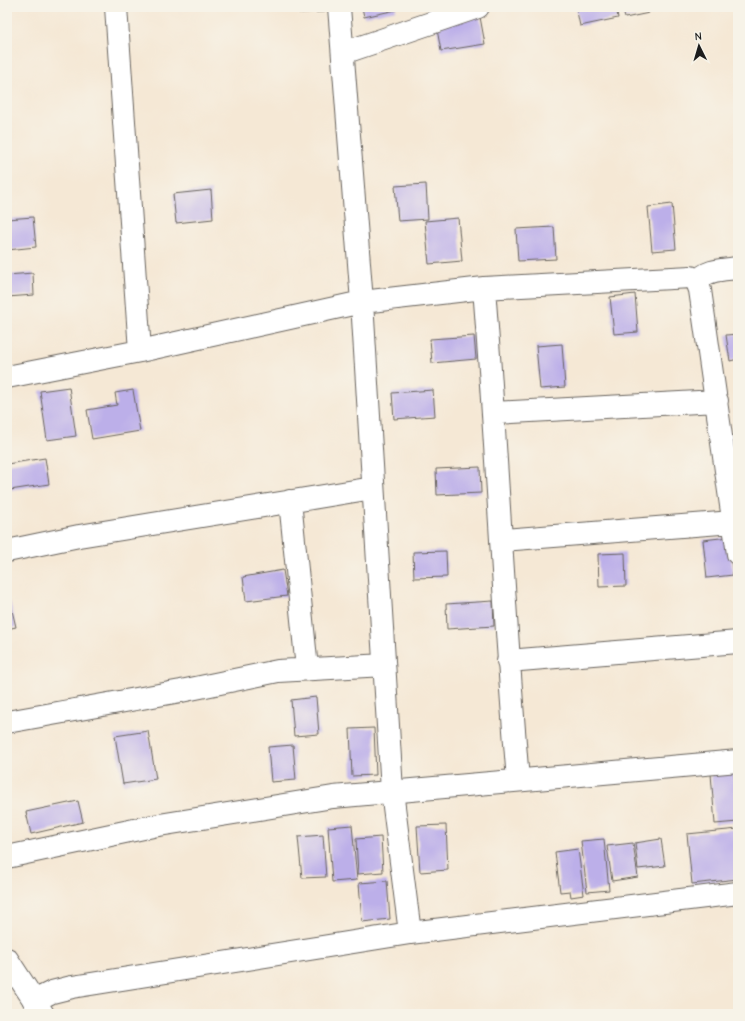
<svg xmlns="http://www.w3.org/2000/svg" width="745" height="1021" font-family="'Comic Neue',sans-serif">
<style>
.building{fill:#bcafe9}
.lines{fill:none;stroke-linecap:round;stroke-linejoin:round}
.minor-casing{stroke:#68635d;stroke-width:24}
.major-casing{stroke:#68635d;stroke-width:24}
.minor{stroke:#fff;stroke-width:22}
.major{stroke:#fff;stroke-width:22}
</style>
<rect width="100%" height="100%" fill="#f7f3e8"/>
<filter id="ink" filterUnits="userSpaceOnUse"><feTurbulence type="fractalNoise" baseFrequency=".025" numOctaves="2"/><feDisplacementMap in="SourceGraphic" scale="8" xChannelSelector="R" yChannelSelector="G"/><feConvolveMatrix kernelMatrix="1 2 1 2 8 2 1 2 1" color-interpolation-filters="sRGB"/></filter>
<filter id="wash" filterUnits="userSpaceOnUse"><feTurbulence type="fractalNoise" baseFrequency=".012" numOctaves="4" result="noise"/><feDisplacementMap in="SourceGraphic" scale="16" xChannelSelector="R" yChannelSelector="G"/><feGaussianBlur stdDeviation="0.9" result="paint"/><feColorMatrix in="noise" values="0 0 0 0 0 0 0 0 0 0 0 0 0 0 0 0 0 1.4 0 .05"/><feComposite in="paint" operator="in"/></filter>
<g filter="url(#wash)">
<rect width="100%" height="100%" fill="#f5e8d5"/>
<g id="blocks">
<path class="building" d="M299 7H324L325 12 299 13Z
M362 7H395L396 10 364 17Z
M576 7H616L618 18 580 26Z
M622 7H648L649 13 625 18Z
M480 17 485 44 441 51 436 24Z
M426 184 428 219 398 221 395 186Z
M211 190 213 219 176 223 173 194Z
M672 204 676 249 652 251 648 207Z
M33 217 36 247 7 250V219Z
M458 218 462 261 429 264 425 221Z
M554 227 556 259 518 261 516 229Z
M33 273 34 295 7 297V275Z
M635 294 638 332 614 334 610 297Z
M738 334V359L730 361 726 335Z
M474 336 476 359 432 363 430 339Z
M562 344 565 387 540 389 536 346Z
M69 387 76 436 47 440 40 391Z
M133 390 140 431 92 439 87 410 117 405 115 393Z
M433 390 435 416 394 419 392 393Z
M45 458 49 484 10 490 7 464Z
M480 467 481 493 437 495 436 469Z
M729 537 733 575 707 578 703 540Z
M446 551 447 577 414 578 413 552Z
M625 553 626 586 599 587 598 554Z
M283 570 287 596 246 601 243 577Z
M493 601 494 626 447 629 446 604Z
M10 602 16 627 7 629V603Z
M316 697 319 734 294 736 291 700Z
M374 728 376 775 352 776 350 729Z
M148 731 156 779 123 784 115 736Z
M293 745 296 780 271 782 268 747Z
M734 772 738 822 715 824 711 774Z
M78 801 83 822 31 834 26 812Z
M352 825 357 880 332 882 328 827Z
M446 825 448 870 420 872 417 826Z
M738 829V879L692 884 687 834Z
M323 835 326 877 302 878 298 837Z
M381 837 383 872 358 874 356 839Z
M604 839 609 890 587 892 581 841Z
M661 839 665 866 638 869 635 843Z
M633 843 638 877 612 881 607 846Z
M578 849 584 895 571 897 570 891 560 892 555 852Z
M387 881 390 919 362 922 359 883Z"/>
</g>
</g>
<g filter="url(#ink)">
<use href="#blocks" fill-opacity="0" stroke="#68635d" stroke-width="1"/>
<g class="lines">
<g class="minor-casing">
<path id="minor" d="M116 7 140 351
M339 7 362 302 392 791 410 933
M343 53 478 7
M697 282C707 269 722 270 738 268
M484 288C497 452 504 616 518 780
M7 377 140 351 362 302 484 288 691 277 697 282 700 290 738 554
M494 413 717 401
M290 501 307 669
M502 540 733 522
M7 551 79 536 373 488
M508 661 738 642
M7 722 181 691 278 671 384 665
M7 857 153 826 333 797 738 761
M34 1001 52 992 72 987 410 933 738 893"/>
</g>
<g class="major-casing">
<path id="major" d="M7 959 43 1014"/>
</g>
<use href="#minor" class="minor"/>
<use href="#major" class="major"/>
</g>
</g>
<rect width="745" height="1021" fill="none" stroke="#f7f3e8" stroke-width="24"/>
<g transform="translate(699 46) rotate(355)" stroke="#f7f3e8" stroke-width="3" paint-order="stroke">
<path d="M0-3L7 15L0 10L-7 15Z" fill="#1c1c1c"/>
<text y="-6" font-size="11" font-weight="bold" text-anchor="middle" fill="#1c1c1c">N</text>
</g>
</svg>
